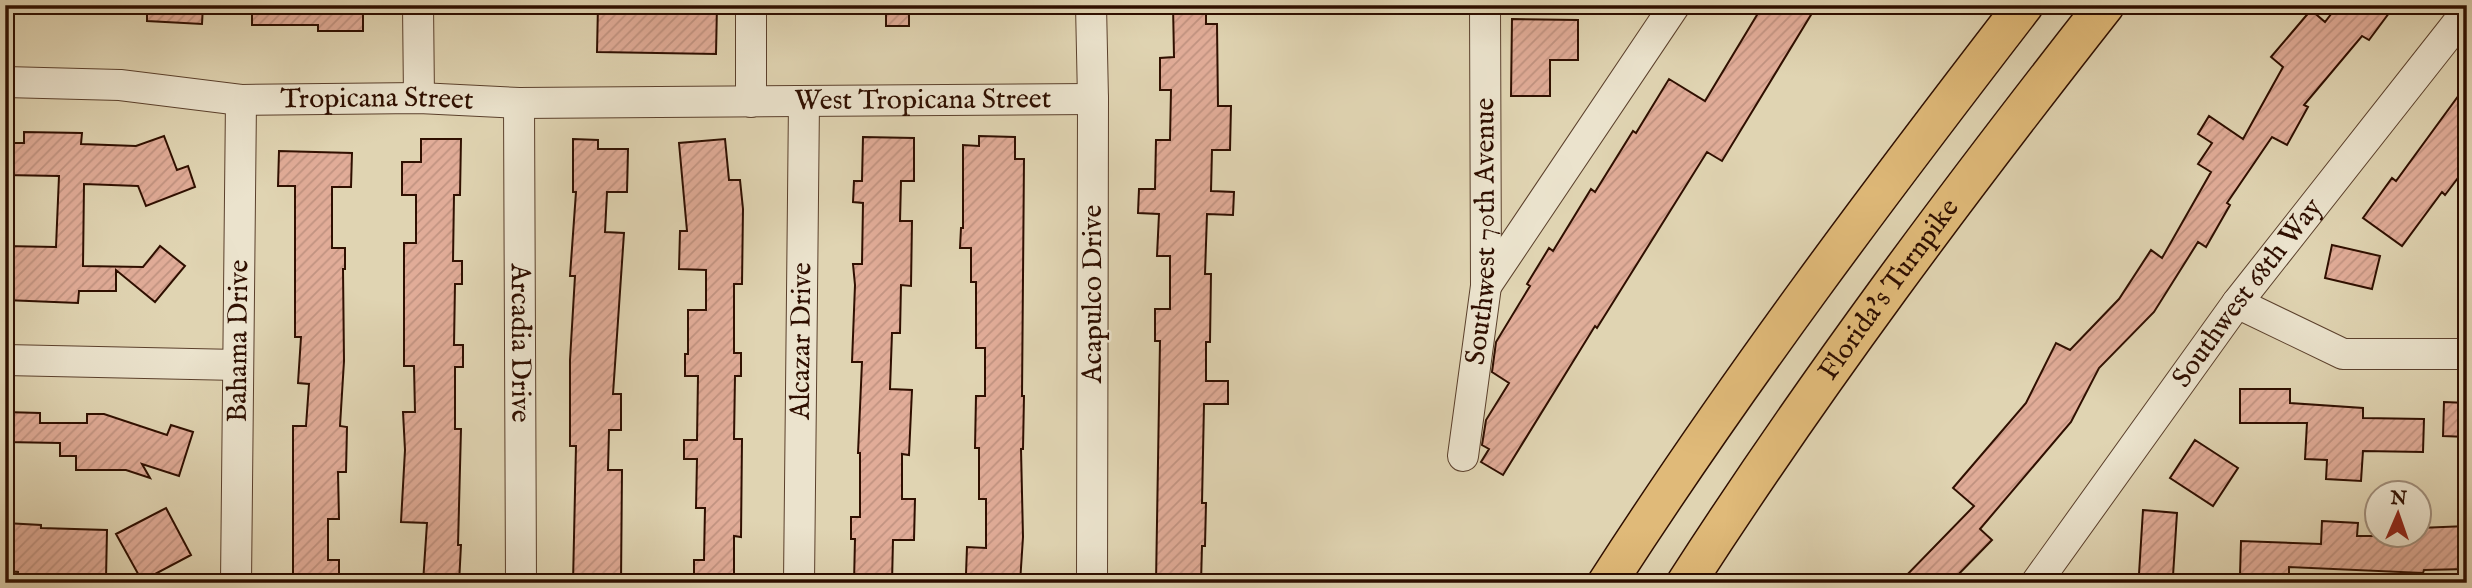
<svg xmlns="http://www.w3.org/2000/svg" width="2472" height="588" font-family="'IM FELL English',serif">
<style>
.building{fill:url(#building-hatch);stroke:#2f0f00;stroke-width:2}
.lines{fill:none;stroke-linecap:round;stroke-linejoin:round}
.street-casing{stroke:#5b402c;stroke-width:32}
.highway-casing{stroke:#2f0f00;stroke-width:41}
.street{stroke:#ebe3cd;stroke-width:30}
.highway{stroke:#e0ba79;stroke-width:38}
.labels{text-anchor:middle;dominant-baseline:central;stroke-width:5;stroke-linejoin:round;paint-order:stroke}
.street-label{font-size:28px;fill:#2f0f00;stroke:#ebe3cd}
</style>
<defs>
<pattern id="building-hatch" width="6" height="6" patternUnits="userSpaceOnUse" patternTransform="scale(1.75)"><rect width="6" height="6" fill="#e1ac98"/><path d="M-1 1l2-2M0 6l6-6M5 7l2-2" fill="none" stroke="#c19381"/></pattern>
</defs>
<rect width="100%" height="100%" fill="#e0d4b2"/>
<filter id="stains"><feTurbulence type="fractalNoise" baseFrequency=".00286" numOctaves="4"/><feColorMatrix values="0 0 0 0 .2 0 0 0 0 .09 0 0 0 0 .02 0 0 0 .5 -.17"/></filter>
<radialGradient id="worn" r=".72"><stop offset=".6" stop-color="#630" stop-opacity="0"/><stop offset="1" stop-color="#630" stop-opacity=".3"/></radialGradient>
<path class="building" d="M147 5H203L202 24 147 21Z
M252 5H363V31H318V25H252Z
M598 5H717L716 54 597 52Z
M886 5H909V26H886Z
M1173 5H1206V24H1217L1218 106H1231L1230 150H1212L1211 191 1234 192 1233 215 1207 214 1205 274H1211L1210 342H1206V381H1228V404H1204L1202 503H1206L1205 546H1202L1201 583H1156L1160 341H1155V309H1170V256H1157L1159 214 1138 213 1139 189H1155L1156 140H1170L1171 90H1160V58L1174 57Z
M1763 5H1817L1722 161 1707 152 1597 328 1595 326 1503 475 1481 462 1489 449 1482 445 1486 420 1509 383 1492 372 1496 342 1530 286 1527 284 1549 248 1553 251 1591 189 1595 192 1633 131 1636 133 1669 79 1705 101Z
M2338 5H2395L2369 40 2362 36 2304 105 2308 107 2287 145 2272 137 2227 203 2230 205 2206 247 2198 242 2154 312 2099 368 2071 422 1980 529 1992 540 1950 583H1899L1974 506 1953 488 2026 403 2056 343 2070 350 2119 299 2151 250 2162 258 2211 172 2198 164 2212 143 2198 134 2209 116 2243 139 2283 67 2271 57 2311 10 2325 22Z
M1512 19 1578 20V60H1550V96H1511Z
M2467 84V166L2445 195 2442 192 2402 246 2363 218 2392 178 2396 181Z
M24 132 82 133 81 144 136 146 164 136 177 170 188 166 195 187 146 206 138 186 84 184 83 266 143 267 160 246 185 266 155 302 116 270V291H79L78 303 5 300V246L56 247 59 176 5 175V143H24Z
M979 136 1015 137V159H1024L1022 396H1024L1023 449H1021L1023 537 1020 583H986V575L966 574 967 547 986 548V499H979V448H975L976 396H985V348H976V282H971V248H960L961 228H963V145L979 146Z
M863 137 914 138V181H901L900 221H912L911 286 901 285 900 333H892L890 389 912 390 909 455 902 454V499H915L914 540H893L892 583H854L855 539H851V517H860V453H858L862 362H852L855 285 853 264H862L863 203 853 202 854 181H862Z
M421 139H461L460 195H454L453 261H462V284H455L454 345H463V367H455V429H461L458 545H461L459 583H423L427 523 401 522 405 450 403 412H415L414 366H404V243H416V195H402V162H421Z
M573 139 598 140V149H628L627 192H607L605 232 624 233 613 394H621V430H609L608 470H622L621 583H573L576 446H570V360L575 276H570L576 192H573Z
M725 139 729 180H740L743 209 742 284H734V353H741V376H735L734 439H742L741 537 734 536V583H694V560H704L705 508H696L697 459H684V440H697L698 376H685V354H688V310H706V270L679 269 680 231H687L679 143Z
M279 151 352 153 351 187H332V248H345V269H343L344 361 340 426 347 427 346 472H338L339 519H328V560H339V583H293V426H306L309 384 298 383 301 337H295V186H278Z
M2332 245 2380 256 2372 289 2325 278Z
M2240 389H2290V403L2363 408V418L2424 419 2423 452 2363 451 2361 481 2326 479 2327 460 2305 459 2307 423H2240Z
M2444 402 2467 403V437L2443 436Z
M5 412 40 413V423H87V414H104L167 435 171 425 193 432 179 476 142 464 150 478 126 470H76V456H60V443L5 442Z
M2195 440 2238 468 2213 506 2170 478Z
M166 508 191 555 142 581 116 534Z
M2143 510 2177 513 2173 576 2139 574Z
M2322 521 2358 523 2357 536H2419V528L2467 526V569L2424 570 2423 573 2289 567V578L2240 575 2241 541 2321 544Z
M5 523 41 525V528L107 530 106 579 18 580V572L5 571Z"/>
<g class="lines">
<g class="street-casing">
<g id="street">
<path d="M418 5 419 98"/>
<path d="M1091 5 1093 99 1092 583"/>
<path id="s1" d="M5 82 120 85 241 100 419 98 519 103 1093 99"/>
<path d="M751 102V5"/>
<path id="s2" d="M519 103 521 583"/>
<path d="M1486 286 1675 5"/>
<path d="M2237 303 2343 354H2467"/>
<path d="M5 360 238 365"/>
<path id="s3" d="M1463 456 1486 286 1485 5"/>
<path id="s4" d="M236 583 241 100"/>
<path id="s5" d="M799 583 804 101"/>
<path id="s6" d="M2036 583 2237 303 2467 11"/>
</g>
</g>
<g class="highway-casing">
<g id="highway">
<path d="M1607 583C1736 383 1879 193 2024 5"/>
<path id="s7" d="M1686 583C1815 383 1958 192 2105 5"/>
</g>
</g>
<use href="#street" class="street"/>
<use href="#highway" class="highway"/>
</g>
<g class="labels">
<g class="street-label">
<text stroke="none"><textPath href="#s1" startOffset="919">West Tropicana Street</textPath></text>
<text stroke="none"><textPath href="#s1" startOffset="373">Tropicana Street</textPath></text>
<text stroke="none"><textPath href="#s3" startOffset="226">Southwest 70th Avenue</textPath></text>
<text stroke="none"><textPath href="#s7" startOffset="357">Florida's Turnpike</textPath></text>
<text stroke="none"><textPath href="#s6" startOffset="359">Southwest 68th Way</textPath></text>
<text transform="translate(1093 294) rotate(-90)">Acapulco Drive</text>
<text stroke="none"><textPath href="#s4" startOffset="242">Bahama Drive</textPath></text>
<text stroke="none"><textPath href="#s5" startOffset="242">Alcazar Drive</textPath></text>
<text stroke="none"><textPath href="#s2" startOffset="240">Arcadia Drive</textPath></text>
</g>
</g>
<rect width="2472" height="588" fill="none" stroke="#e0d4b2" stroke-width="28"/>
<rect x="7" y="7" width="2458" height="574" fill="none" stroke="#2f0f00" stroke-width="3.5"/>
<rect x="14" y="14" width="2444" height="560" fill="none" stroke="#2f0f00" stroke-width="2"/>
<g transform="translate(2398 514) rotate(2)"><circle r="33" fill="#ebe3cd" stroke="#a08e7b" stroke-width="2"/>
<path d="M0-5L12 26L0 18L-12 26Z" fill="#8f2418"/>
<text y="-10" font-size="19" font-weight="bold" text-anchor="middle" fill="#2f0f00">N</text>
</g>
<rect width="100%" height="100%" filter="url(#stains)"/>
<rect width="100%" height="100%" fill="url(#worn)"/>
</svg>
